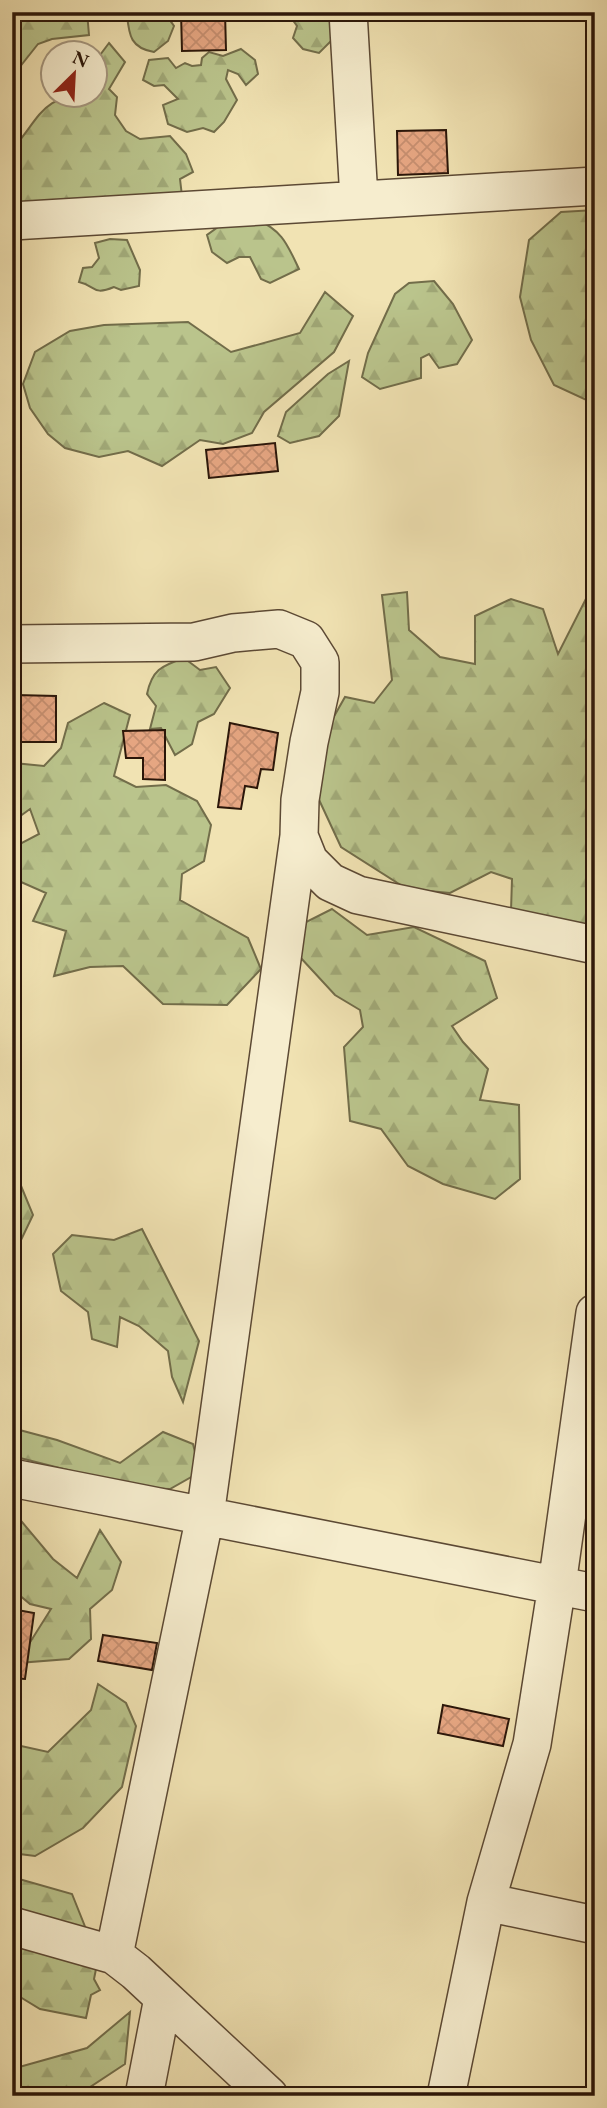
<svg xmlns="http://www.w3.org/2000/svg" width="607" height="2108" font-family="'EB Garamond',serif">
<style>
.forest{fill:url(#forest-firs);stroke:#726d4a;stroke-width:2}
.building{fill:url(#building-cross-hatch);stroke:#2b1609;stroke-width:2}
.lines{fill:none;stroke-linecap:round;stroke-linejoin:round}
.minor-casing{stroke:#5c4934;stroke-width:40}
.minor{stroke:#f6edce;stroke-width:37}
</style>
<defs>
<pattern id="forest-firs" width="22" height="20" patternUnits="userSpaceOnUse" patternTransform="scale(1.75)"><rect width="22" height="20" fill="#bac48c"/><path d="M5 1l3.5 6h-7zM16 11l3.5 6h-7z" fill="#a0a877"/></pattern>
<pattern id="building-cross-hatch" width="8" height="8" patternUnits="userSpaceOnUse" patternTransform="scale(1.75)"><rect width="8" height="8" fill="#e6a682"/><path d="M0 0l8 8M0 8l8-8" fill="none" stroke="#c58e6f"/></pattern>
</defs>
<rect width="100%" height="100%" fill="#f1e3b3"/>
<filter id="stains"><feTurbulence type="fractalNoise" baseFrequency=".00286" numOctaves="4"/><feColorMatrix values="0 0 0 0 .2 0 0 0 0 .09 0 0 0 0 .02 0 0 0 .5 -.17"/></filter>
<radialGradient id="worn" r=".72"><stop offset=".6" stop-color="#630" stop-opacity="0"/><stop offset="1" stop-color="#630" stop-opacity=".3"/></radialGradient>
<path class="forest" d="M15 12H87L89 35 52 39 38 44 19 68 12 67V15Z
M131 12H164L174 26 168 41 154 52C131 48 129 36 127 15Z
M287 12H342L337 35 319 53 303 49 293 38 297 26Z
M109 43 125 62 109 89 117 97 115 115 126 131 140 139 170 136 186 154 193 172 180 179 182 196 12 213V150C42 115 41 95 94 94L95 55H100Z
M241 49 255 60 258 74 246 85 238 74 228 70 226 79 237 100 224 122 214 132 203 128 187 132 168 124 163 105 178 99 164 85 154 86 143 80 149 60 168 58 176 68 185 63 192 66 201 65 202 58 209 52 223 56Z
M595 210V404L554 385 531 340 520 297 529 240 561 212Z
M256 219C283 231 287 244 299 269L270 283 261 279 250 257H239L227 263 212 252 207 235 225 222Z
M110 239 127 240 140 270 139 286 121 290 114 287C92 296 97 286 79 282L83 268 92 267 99 258 95 243Z
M434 281 453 304 472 340 457 364 439 368 429 354 421 358V378L380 389 362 377 368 353 395 294 409 283Z
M325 292 353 316 334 352 264 412 252 433 223 444 200 440 162 466 128 451 99 457 65 448 48 434 30 408 23 384 35 352 70 331 104 325 188 322 231 352 300 333Z
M349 361 339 416 319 436 290 443 278 436 286 412 328 374Z
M595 581V935L511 911 512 879 491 872 450 893 407 889 341 847 314 789 319 743 345 697 374 703 392 680 382 595 407 592 409 630 440 657 475 664V616L511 599 543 609 558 654Z
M184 658 200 670 216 667 230 688 214 714 198 722 192 744 175 755 161 728 150 729 156 706 147 694C152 670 161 666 184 658Z
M104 703 130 715 114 776 136 787 166 785 197 801 211 825 204 861 182 874 180 900 248 938 261 969 227 1005 163 1004 123 966 90 967 54 976 66 931 33 921 46 893 12 878V848L39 834 30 809 12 822V760L14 763 44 766 61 748 68 723Z
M332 909 367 935 414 927 485 961 497 998 452 1026 463 1042 488 1069 480 1100 519 1105 520 1179 495 1199 443 1184 408 1166 381 1129 350 1121 344 1047 363 1027 360 1010 335 995 300 957V925Z
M12 1164 33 1215 21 1240 12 1241Z
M142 1229 199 1341 183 1402 172 1377 168 1351 139 1326 120 1317 117 1347 92 1339 88 1312 61 1291 53 1254 72 1235 114 1240Z
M12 1428 57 1440 120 1463 163 1432 193 1444 200 1472 170 1489 139 1488 12 1456Z
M12 1515 17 1516 53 1559 77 1578 100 1530 121 1562 112 1590 90 1609 91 1639 69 1659 17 1663 51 1609 30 1604 12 1589Z
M98 1684 126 1703 136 1726 122 1787 83 1828 35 1856 12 1853V1744L48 1752 91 1710Z
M12 1877 72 1894 98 1959 94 1979 100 1990 91 1995 86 2018 40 2009 12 1992Z
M130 2012 125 2064 87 2089 61 2096H12V2069L87 2048Z"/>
<path class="building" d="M181 12H225L226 50 182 51Z
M446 130 448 173 398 175 397 131Z
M275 443 278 471 209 478 206 450Z
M16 695 56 696V742H16Z
M230 723 278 733 273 770 261 769 257 788 245 786 241 809 218 807Z
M165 730V780L143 779V758H126L123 731Z
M12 1609 34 1613 25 1679 12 1678Z
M103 1635 157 1643 152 1670 98 1661Z
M443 1705 509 1719 503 1746 438 1733Z"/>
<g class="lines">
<g class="minor-casing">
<path id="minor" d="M348 12 359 199
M12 221 595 186
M12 644 194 642 233 633 279 629 306 640 320 662V692L309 742 300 800 299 836 309 861 330 882 358 895 595 945
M12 1478 595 1593
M486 1902 595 1925
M12 1926 114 1955 136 1972 269 2096
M114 1955 205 1516 299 836
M144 2096 163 1998
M446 2096 486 1902 532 1744 557 1585 595 1313"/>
</g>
<use href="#minor" class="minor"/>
</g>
<rect width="607" height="2108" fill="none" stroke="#f1e3b3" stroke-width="42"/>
<rect x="14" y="14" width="579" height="2080" fill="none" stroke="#2b1609" stroke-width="3.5"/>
<rect x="21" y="21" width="565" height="2066" fill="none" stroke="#2b1609" stroke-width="2"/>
<g transform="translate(74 74) rotate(24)"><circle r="33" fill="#f6edce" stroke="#a5977f" stroke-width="2"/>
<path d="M0-5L12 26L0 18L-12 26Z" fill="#8f2418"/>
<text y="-10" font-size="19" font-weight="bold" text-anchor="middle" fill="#2b1609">N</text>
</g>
<rect width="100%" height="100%" filter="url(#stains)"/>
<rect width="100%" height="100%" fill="url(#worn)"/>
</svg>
